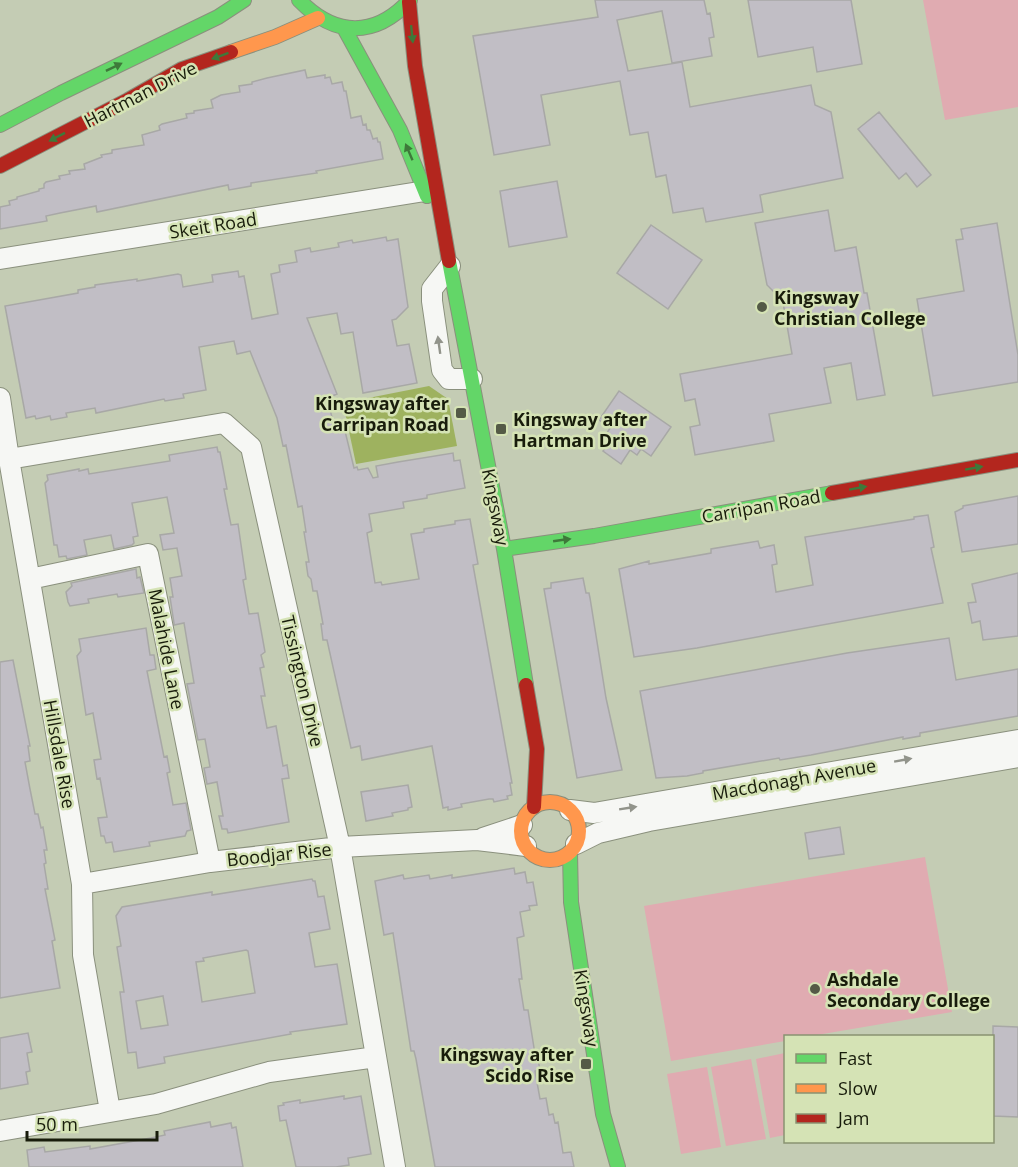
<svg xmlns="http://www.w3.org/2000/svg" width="1018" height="1167" font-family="'Open Sans',sans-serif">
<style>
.green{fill:#e0abb1}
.water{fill:#9eb25f}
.building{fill:#c1bec5;stroke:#a8a8a6;stroke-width:1.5;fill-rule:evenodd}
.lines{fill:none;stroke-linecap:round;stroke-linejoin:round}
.street-casing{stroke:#8a907d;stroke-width:22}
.fast-casing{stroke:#8a907d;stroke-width:16}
.slow-casing{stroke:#8a907d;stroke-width:16}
.jam-casing{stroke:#8a907d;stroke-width:16}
.street{stroke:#f6f7f4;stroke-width:20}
.fast{stroke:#63d668;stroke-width:14}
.slow{stroke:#ff974d;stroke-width:14}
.jam{stroke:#b3261e;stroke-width:14}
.oneway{fill:#3e793a}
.oneway2{fill:#92948b}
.poi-dot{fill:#545a46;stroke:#d5e3b5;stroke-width:2}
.labels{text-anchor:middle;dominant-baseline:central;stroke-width:5;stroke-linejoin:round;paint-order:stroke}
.street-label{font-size:18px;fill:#181c0b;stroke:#d5e3b5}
.poi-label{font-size:18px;font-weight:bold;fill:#181c0b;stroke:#d5e3b5;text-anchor:start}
</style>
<rect width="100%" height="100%" fill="#c4ccb4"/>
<path class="green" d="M923 0H1018V107L945 120Z
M925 857 952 1012 811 1036H786L785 1041 671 1061 644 906Z
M785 1053V1135L770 1138 756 1059Z
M751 1059 766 1139 726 1146 711 1067Z
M707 1067 721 1147 681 1154 667 1074Z"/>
<path class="water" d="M429 386 448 399 457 446 356 464 343 403Z"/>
<path class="building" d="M595 0H704L707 14 710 13 714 37 709 38 712 56 672 63 662 11 617 20 628 71 682 62 690 107 811 85 815 105 831 112 843 178 760 195 763 212 706 222 703 208 673 213 666 175 656 177 648 132 630 135 620 81 541 95 550 145 494 155 473 36 598 17Z
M748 0H851L862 64 817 72 813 47 758 57Z
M305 70 307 78 325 75V78L330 77 332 84 342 82 344 91H346L351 118 361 116 363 125 366 124 367 130H370L373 139 377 138 378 142H380L383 159 316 171 317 173 251 183V186L229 190 228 185 97 212 96 206 60 213 46 216 47 221 0 229V207L10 205 9 201 17 199V197L39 191V189L44 188V184L46 182 60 179 59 176 70 174 69 171 85 169 84 164 102 157 101 155 112 153V150L144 145 142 135 160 130 159 126 162 124 187 118 186 114 194 113V111L213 108 211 100 221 95 240 92 239 86 252 84V82L267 78Z
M879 112 931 175 917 187 906 173 899 179 858 129Z
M557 181 567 237 509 247 500 191Z
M828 210 835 251 856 247 864 293H867L885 395 857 400 851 363 824 368 831 403 769 414 774 441 695 455 690 427 700 425 695 399 685 401 680 374 792 354 781 291 774 292 767 285 755 223Z
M997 223 1018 355V382L933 396 917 299 964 291 956 240 963 239 961 229Z
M651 225 702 260 668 309 617 273Z
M386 237 387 241 398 239 408 307 396 319 392 320 397 346 409 344 417 383 363 393 353 332 341 334 337 313 307 318 337 394 327 398 335 429 344 427 354 468 357 467 358 470 368 468 373 478 378 477 376 466 398 462 453 453 454 461 460 460 465 488 427 495V498L403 502 404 508 369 514 372 531 367 533 375 583 381 582 382 585 419 579 411 534 424 532V529L455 524V521L470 519 478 564 473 565 512 783H510L512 795 507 796 508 799 494 802 493 799H489L461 804 462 807 448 810V807L443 808 432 746 362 760 360 746 351 748 327 640H323L321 624H323L317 591H313L311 579 308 576 306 562H309L304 532H306L302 506 298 507 286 445 283 446 277 418 250 351 237 354 234 341 199 347 206 390 183 394 184 398 165 401 164 399 96 413 95 408 66 413 67 417 51 420 50 416 36 419 35 416 26 418 5 306 78 293V290L95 287V285L137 279V281L178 274 181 275 183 287 213 282 212 275 238 271 239 277 244 276 252 319 278 314 271 274 280 272 279 265 297 262 295 251 310 248 311 252 339 247 338 243 352 240 353 243Z
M619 391 671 427 651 456 641 449 637 455 630 450 621 464 603 451 612 438 606 434 611 427 599 420Z
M217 447 218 452H220L224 473 227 489H224L231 525 238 524 246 579 243 580 249 614 258 613 265 652 261 655 264 667 260 668 265 696H261L267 728 276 726 283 766 287 765 289 778 282 779 289 822 228 833 227 829H222L219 816H223L217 782 207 784 204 768 210 767 205 739 198 740 187 684 194 683 184 623 174 625V623L170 597H173L170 578 182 576 177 548 163 550 160 535 174 533 167 497 132 503 138 536 133 537 134 543 132 545 114 549 111 535 84 540 87 555 67 559 66 556 59 557 57 545H54L45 483 48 480 47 475 79 469V471L88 469 89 474 170 461 169 455Z
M1018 496V544L962 552 955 512 963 508V506Z
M928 515 934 547 931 548 943 603 697 648 634 657 619 569 649 561V564L711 553V549L758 541 760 548 774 545 777 564 772 565 776 592 813 585 805 537 914 519V517Z
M136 569 137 578 140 577 144 593 118 597 117 594 88 599 89 603 70 606 68 602 66 592 72 586 71 583Z
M1018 573V636L983 640 980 621 972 623 968 603 976 602 972 584Z
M583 578 586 593H589L590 598 606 698 622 770 577 778 544 589 551 588V583Z
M146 628 150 655H154L156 669 147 671 164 757 167 756 170 772 167 773 173 805 186 803 191 830 187 831 185 836 149 842 150 846 114 852 112 842 106 843 104 836H101L98 818 107 817 100 778 97 779 94 760 101 759 93 713 86 715 77 656 81 651 79 639Z
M949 638 956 680 1018 669V716L920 733V736L903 739V737L811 755 780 760 779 758 703 771V773L687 776 656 778 640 691 847 653Z
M13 660 30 746H28L30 761 25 762 30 789 35 814H38L41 828 43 827 47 850H44L46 863 44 864 48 889H45L55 940 52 941 60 988 0 998V662Z
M408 785 412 807 408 808V810L392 813 393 816 366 821 361 792Z
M840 827 844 854 809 859 805 833Z
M514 868 515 874 525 872 527 883 533 882 537 905 529 906 530 910 520 912 524 936 517 938 522 979H519L524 1010H528L535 1054H537L540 1070 535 1071 540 1099 546 1098 549 1115 553 1114 555 1123 558 1122 563 1153 571 1152 574 1167H435L416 1059 414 1051H411L393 933 384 935 375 881 403 875 404 879 429 875 430 879 452 875V878Z
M312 879 313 881H315L318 897 324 896 330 929 309 933 315 967 337 964 347 1024 290 1032 291 1034 164 1057 165 1063 138 1068 136 1052 128 1053 120 992H124L117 947 121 946 116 916 122 907 212 892V895ZM246 950 248 951 255 993 202 1002 196 962 204 961 203 958ZM163 996 168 1025 141 1029 136 1001Z
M993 1026 1018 1027V1117L993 1116Z
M28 1033 32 1052 27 1053 30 1071 26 1072 28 1084 0 1089V1038Z
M344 1096V1099L361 1096 371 1154 348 1158 349 1165 336 1167H296L286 1120 280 1121 278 1106 284 1105 283 1103 300 1100V1103L306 1102Z
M210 1122 211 1127 231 1123 232 1128 236 1127 243 1167H29L27 1150 44 1147 45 1152 90 1146V1149L151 1138 165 1135 164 1131Z"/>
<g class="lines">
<g class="street-casing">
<path id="street" d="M0 259 425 191
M450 266 432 289V301L442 370 449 379H472
M0 398 9 459 82 884 83 955 110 1111
M9 459 224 423 251 447 340 847 395 1167
M30 579 148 554 210 862
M570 810 594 813 1018 740
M483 838 522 825
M576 844 598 833 649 821 1018 757
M82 884 210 862 340 847 477 840 526 846
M0 1131 156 1104 269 1072 376 1057"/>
</g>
<g class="fast-casing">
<path id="fast" d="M299 0C335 37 375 38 410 0
M344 28 400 130 427 196
M0 125 61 93 218 17 244 0
M449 261 504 549 526 685
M504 549 594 536 832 493
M570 852 571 902 603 1114 618 1167"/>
</g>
<g class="slow-casing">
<path id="slow" d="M231 52 275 37 318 18
M521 831a29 29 0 1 1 58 0a29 29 0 1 1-58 0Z"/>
</g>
<g class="jam-casing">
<path id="jam" d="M409 2 415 66 449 261
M0 166 128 100 182 69 231 52
M832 493 1018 460
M526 685 537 749 534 807"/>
</g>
<use href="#street" class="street"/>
<use href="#fast" class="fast"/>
<use href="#slow" class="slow"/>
<use href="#jam" class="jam"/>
</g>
<defs><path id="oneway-solid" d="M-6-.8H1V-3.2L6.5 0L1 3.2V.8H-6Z" transform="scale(1.5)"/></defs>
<g class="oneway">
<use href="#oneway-solid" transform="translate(412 34) rotate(84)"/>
<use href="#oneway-solid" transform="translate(220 56) rotate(160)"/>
<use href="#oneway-solid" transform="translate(114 67) rotate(-26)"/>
<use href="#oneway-solid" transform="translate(57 137) rotate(153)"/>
<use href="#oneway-solid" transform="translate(409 152) rotate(-113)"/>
<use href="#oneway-solid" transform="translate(974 468) rotate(-10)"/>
<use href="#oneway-solid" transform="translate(858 488) rotate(-10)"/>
<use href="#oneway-solid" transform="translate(562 540) rotate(-8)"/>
</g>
<g class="oneway2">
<use href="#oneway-solid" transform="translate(439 345) rotate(-98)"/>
<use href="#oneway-solid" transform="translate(903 760) rotate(-10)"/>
<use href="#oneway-solid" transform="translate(628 808) rotate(-9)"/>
</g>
<g class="poi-dot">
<circle cx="762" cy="307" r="6"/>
<rect x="455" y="407" width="12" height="12" rx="3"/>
<rect x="495" y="423" width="12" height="12" rx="3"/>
<circle cx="815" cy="989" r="6"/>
<rect x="580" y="1058" width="12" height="12" rx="3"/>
</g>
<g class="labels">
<g class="street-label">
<text transform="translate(140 94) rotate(-27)">Hartman Drive</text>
<text transform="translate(213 225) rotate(-9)">Skeit Road</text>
<text transform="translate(761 506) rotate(-10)">Carripan Road</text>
<text transform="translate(496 507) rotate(79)">Kingsway</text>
<text transform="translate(167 649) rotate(79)">Malahide Lane</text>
<text transform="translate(303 681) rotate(77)">Tissington Drive</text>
<text transform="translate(60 754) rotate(80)">Hillsdale Rise</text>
<text transform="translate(794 779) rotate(-10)">Macdonagh Avenue</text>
<text transform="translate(279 854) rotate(-6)">Boodjar Rise</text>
<text transform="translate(587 1008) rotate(81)">Kingsway</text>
</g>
<g class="poi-label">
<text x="774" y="297">Kingsway<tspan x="774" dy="21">Christian College</tspan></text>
<text x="449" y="403" text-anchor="end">Kingsway after<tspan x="449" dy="21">Carripan Road</tspan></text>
<text x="513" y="419">Kingsway after<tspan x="513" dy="21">Hartman Drive</tspan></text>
<text x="827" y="979">Ashdale<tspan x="827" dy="21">Secondary College</tspan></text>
<text x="574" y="1054" text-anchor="end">Kingsway after<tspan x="574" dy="21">Scido Rise</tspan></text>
</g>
</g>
<rect x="784" y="1035" width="210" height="108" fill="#d5e3b5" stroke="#899371" stroke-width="1.5"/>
<rect x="796" y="1054" width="30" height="9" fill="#63d668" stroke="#899371" stroke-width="1.5"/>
<text x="838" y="1065" font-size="18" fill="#181c0b">Fast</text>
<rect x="796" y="1084" width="30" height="9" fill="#ff974d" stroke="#899371" stroke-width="1.5"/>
<text x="838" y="1095" font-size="18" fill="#181c0b">Slow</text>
<rect x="796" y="1114" width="30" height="9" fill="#b3261e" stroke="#899371" stroke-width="1.5"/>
<text x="838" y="1125" font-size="18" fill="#181c0b">Jam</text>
<path d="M27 1131v9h130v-9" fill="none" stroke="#181c0b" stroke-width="3"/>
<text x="36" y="1131" font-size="18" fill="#181c0b" stroke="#d5e3b5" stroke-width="4.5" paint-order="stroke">50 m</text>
</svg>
